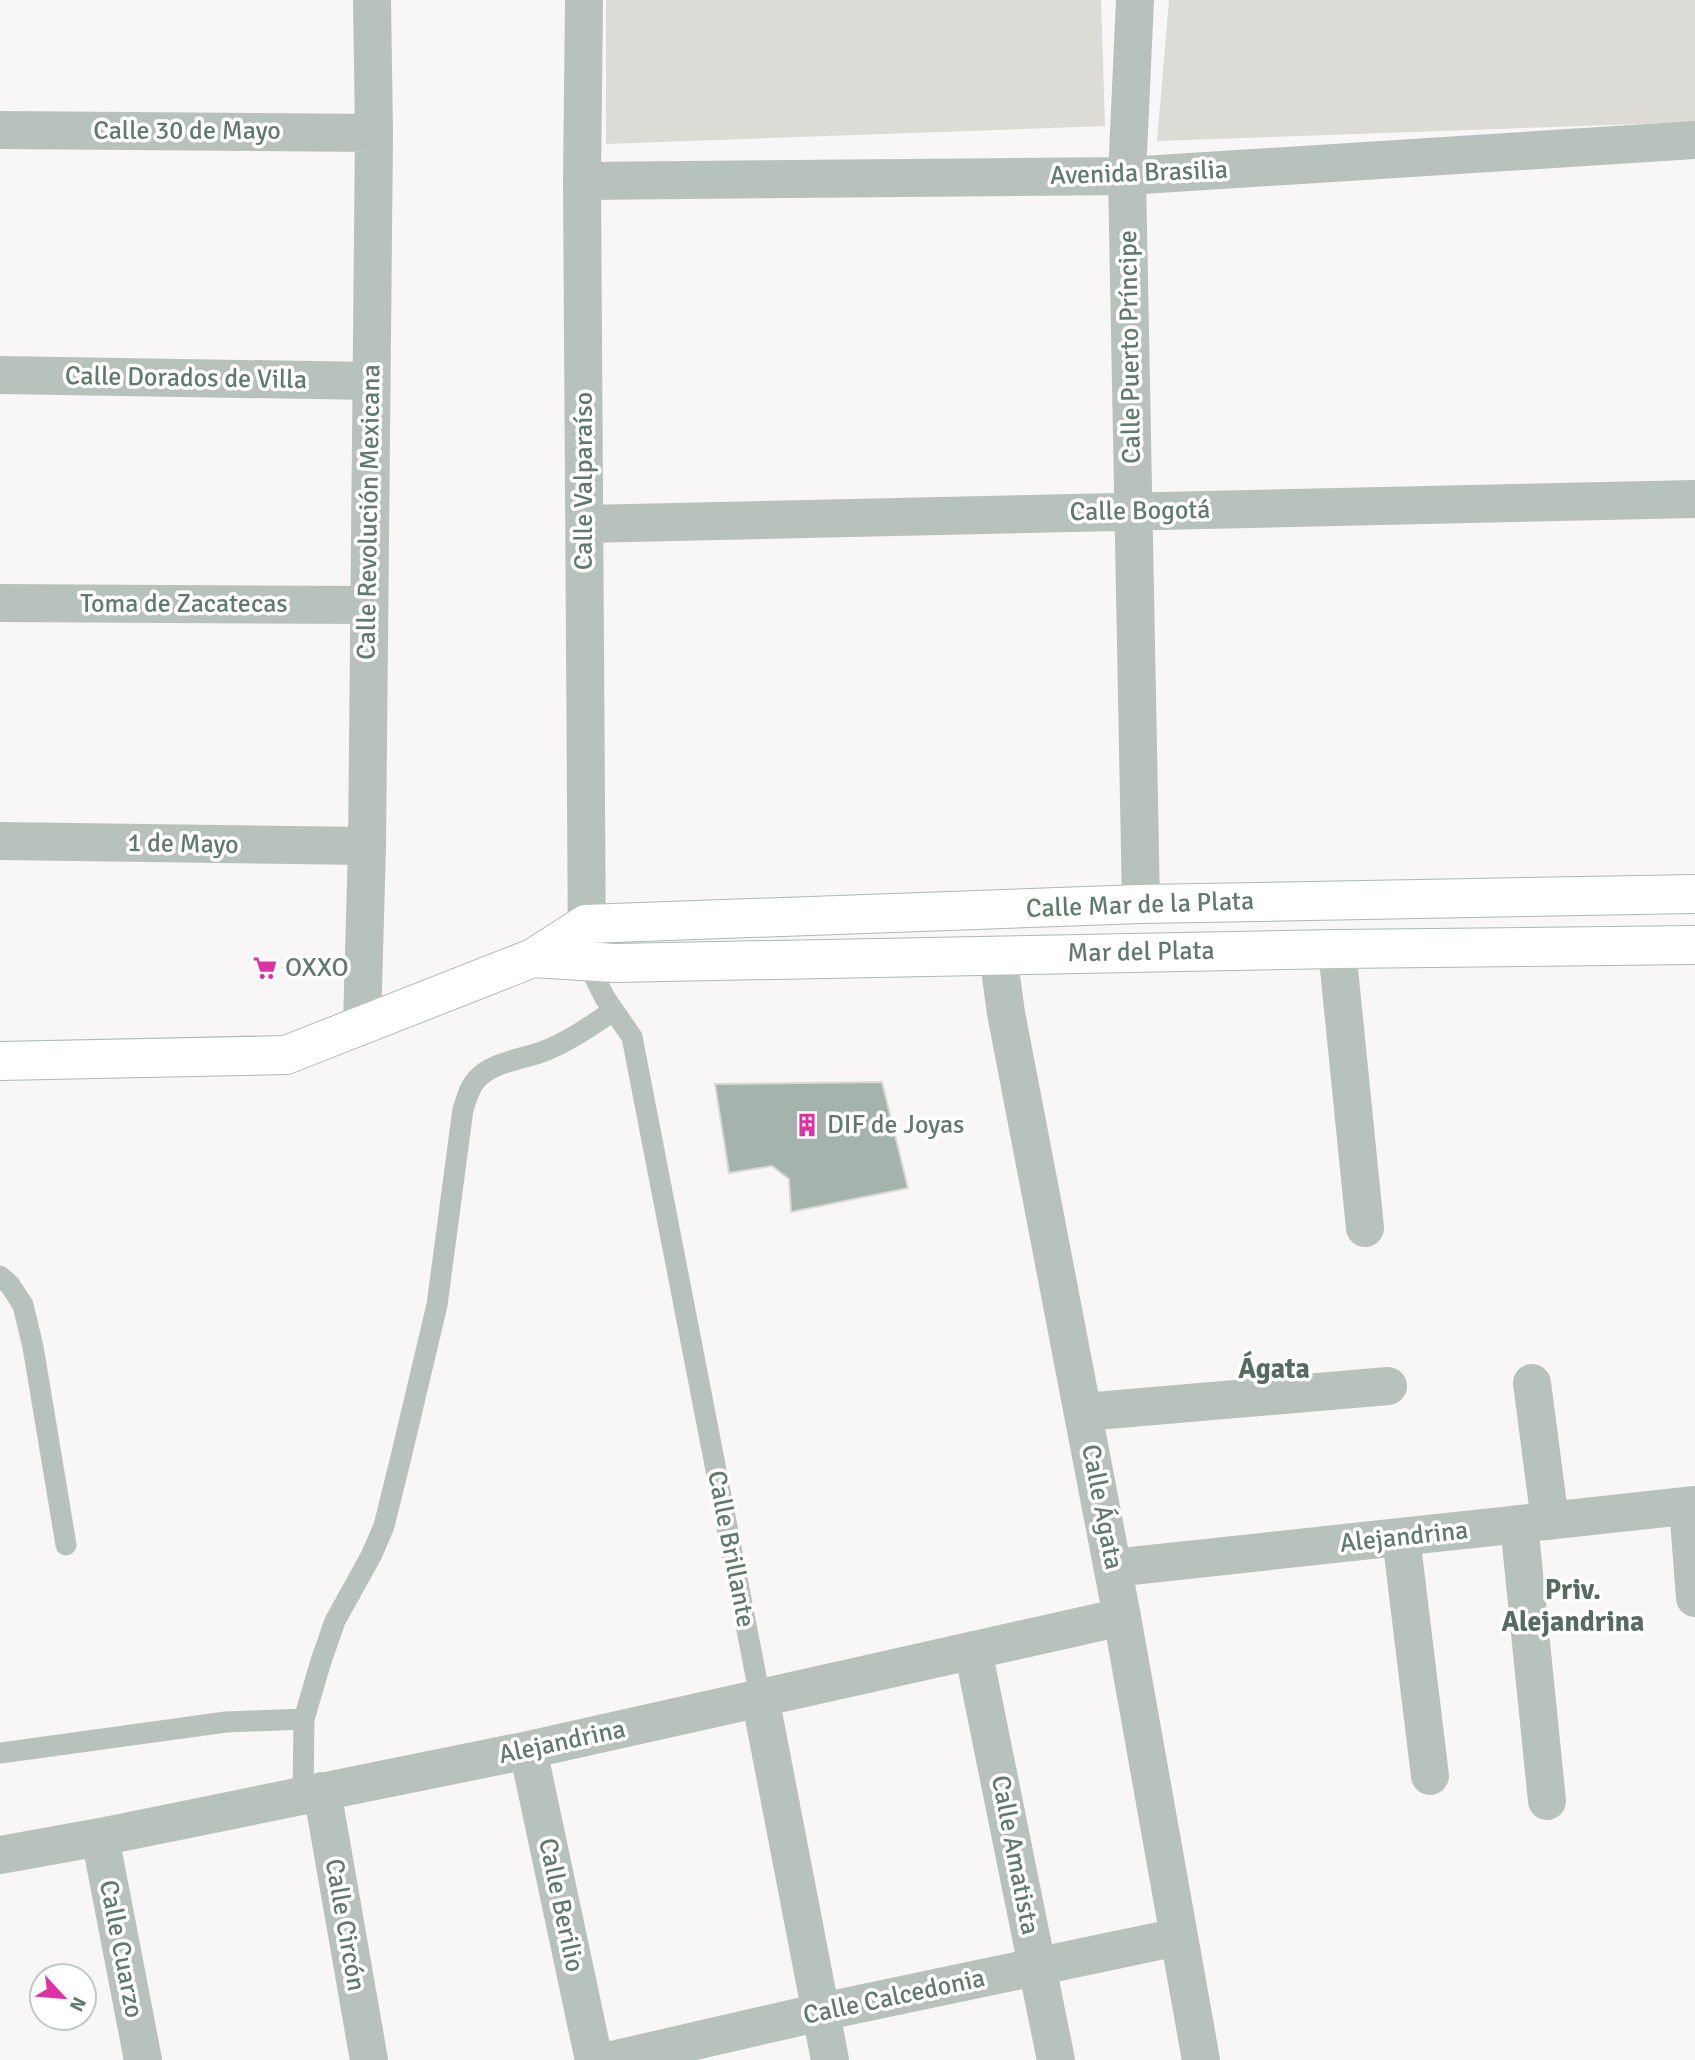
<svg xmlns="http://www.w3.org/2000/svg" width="1695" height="2060" font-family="Signika,sans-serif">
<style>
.green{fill:#dddbd5}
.building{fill:#a4b3ab;stroke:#dad8d8;stroke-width:2}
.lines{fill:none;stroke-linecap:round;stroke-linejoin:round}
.secondary-casing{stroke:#adb9b3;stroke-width:40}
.service{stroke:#b8c2bd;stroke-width:21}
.minor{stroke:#b8c2bd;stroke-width:38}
.tertiary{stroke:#b8c2bd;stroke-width:38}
.secondary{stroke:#fff;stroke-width:38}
.labels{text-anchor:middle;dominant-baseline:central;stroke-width:7;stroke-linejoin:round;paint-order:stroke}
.street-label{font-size:26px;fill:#607a6e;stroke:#fff}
.poi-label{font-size:26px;fill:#607a6e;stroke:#fff;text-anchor:start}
.neighbourhood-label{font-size:28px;font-weight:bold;fill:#566b61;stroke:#fff}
</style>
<rect width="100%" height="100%" fill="#f8f6f6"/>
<path class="green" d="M606 0H1101L1105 126 606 144Z
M1169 0H1695V122L1157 141Z"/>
<path class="building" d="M882 1082 908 1188 791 1212 789 1179 772 1166 729 1173 715 1084Z"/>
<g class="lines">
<g class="secondary-casing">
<path id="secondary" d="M533 958 615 963 1337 949 1695 945
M0 1061 286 1055 533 958 586 924 1141 904 1695 894"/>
</g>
<path class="service" d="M587 962 605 998 632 1037 760 1697
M0 1276 10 1285 23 1305 33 1347 66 1545
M0 1753 226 1722 304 1719
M303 1795 304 1719 321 1661 335 1621 371 1556 384 1526 401 1457 437 1305 463 1109C467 1099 469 1087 477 1079 493 1061 526 1059 547 1050 571 1040 592 1025 613 1011"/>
<path class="minor" d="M1135 0 1127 176 1141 904
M0 130 374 133
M582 181 1127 176 1695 140
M0 375 371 381
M585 524 1695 499
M0 603 368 605
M0 841 367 846
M1337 949 1365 1228
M998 955 1006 1013 1122 1617 1201 2060
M362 1024 367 846 374 133 372 0
M1532 1383 1550 1521
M1084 1412 1388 1386
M1688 1506 1695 1598
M1519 1524 1547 1801
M1401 1537 1430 1776
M1113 1568 1695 1505
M973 1650 1056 2060
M760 1697 830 2060
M528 1750 594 2060
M322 1791 369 2060
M100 1837 143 2060
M0 1855 100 1837 528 1750 1122 1617
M612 2060 821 2012 1178 1937"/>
<path class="tertiary" d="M584 0 582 181 587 957"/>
<use href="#secondary" class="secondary"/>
</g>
<defs>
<g id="supermarket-bare" transform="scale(1.89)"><path d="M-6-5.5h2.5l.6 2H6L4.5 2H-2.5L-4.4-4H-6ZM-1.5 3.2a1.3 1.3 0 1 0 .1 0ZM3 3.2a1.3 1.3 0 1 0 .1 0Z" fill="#dc32a3" stroke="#fff" stroke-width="2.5" paint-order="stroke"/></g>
<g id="building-bare" transform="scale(1.89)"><path d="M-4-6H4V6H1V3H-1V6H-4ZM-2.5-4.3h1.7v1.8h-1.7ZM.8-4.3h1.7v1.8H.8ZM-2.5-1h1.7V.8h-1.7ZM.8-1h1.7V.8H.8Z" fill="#dc32a3" stroke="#fff" stroke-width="2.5" paint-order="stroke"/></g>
</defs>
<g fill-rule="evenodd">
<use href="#supermarket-bare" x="265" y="968"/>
<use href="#building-bare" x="807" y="1125"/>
</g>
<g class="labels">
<g class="street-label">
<text x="187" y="131">Calle 30 de Mayo</text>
<text transform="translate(1139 173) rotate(-2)">Avenida Brasilia</text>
<text transform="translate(1130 347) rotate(-91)">Calle Puerto Príncipe</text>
<text transform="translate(186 378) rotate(1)">Calle Dorados de Villa</text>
<text transform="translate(584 481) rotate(-90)">Calle Valparaíso</text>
<text transform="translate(1140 511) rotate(-1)">Calle Bogotá</text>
<text transform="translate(369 512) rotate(-89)">Calle Revolución Mexicana</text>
<text x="184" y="604">Toma de Zacatecas</text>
<text transform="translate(183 844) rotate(1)">1 de Mayo</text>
<text transform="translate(1140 905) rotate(-2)">Calle Mar de la Plata</text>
<text transform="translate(1141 952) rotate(-1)">Mar del Plata</text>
<text transform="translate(1102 1507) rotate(79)">Calle Ágata</text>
<text transform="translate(1404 1537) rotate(-6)">Alejandrina</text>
<text transform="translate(731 1549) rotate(79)">Calle Brillante</text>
<text transform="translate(562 1742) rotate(-12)">Alejandrina</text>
<text transform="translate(1015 1855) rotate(79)">Calle Amatista</text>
<text transform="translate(561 1905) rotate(78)">Calle Berilio</text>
<text transform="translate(345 1925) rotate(80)">Calle Circón</text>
<text transform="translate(121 1949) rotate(79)">Calle Cuarzo</text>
<text transform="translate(894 1997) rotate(-12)">Calle Calcedonia</text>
</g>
<g class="poi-label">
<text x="285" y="968">OXXO</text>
<text x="827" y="1125">DIF de Joyas</text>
</g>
<g class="neighbourhood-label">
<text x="1274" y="1369">Ágata</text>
<text x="1573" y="1590">Priv.<tspan x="1573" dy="32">Alejandrina</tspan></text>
</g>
</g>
<g transform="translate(63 1997) rotate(116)"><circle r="33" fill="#ffffff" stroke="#bfcac5" stroke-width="2"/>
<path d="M0-5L12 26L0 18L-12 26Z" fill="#dc32a3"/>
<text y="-10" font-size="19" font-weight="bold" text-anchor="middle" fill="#607a6e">N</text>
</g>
</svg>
